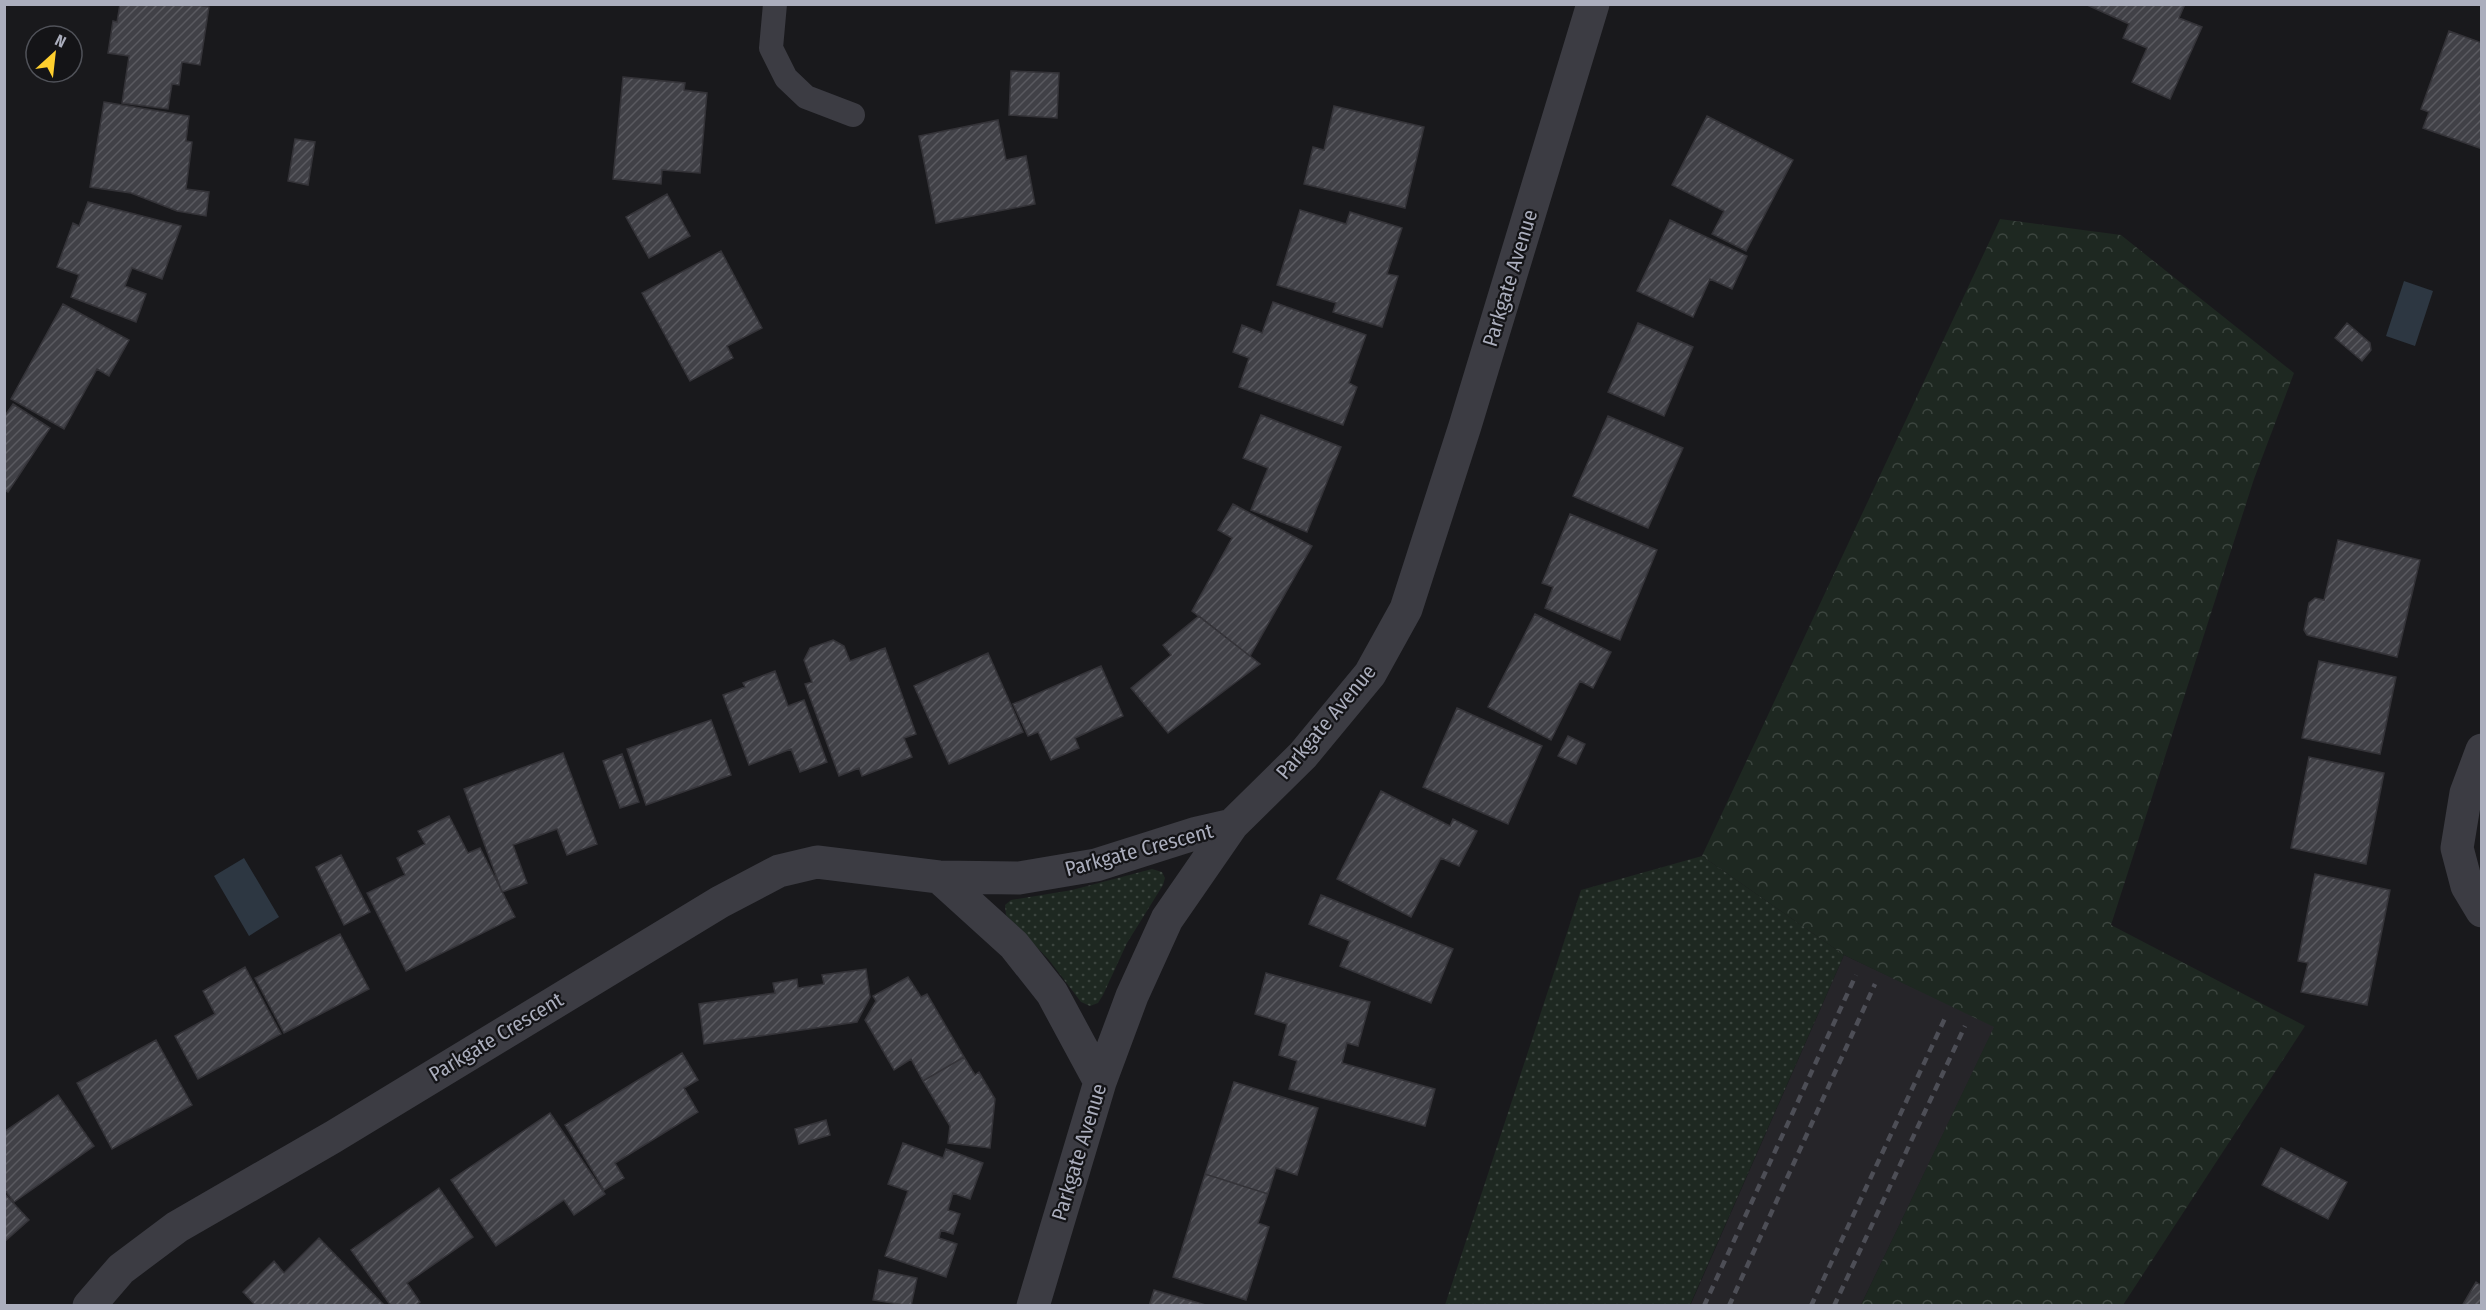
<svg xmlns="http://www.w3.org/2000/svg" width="2486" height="1310" font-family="'Fira Sans Condensed',sans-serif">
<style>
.built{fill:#262529}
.grass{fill:url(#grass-dots)}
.forest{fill:url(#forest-crowns)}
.water{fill:#2d3742}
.building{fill:url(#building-hatch);stroke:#343338;stroke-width:1.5}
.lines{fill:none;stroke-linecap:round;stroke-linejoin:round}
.lane{stroke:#3c3c43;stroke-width:24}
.street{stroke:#3c3c43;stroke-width:33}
.rail{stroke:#4d4e56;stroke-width:4.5;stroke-dasharray:8 6;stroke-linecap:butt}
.labels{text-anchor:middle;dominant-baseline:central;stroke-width:4.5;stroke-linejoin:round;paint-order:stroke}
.street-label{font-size:21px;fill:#abaebd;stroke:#141417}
</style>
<defs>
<pattern id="grass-dots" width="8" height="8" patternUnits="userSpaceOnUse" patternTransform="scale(1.5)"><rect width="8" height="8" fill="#1e2821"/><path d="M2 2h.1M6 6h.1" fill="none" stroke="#3c453f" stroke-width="1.8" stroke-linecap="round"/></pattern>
<pattern id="forest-crowns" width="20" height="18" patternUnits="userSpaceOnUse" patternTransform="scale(1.5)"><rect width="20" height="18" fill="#1e2821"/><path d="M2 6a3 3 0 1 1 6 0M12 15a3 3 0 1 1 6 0" fill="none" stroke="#3c453f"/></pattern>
<pattern id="building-hatch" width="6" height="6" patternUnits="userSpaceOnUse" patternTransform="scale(1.5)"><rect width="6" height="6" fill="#414147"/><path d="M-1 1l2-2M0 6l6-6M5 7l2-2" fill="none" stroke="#5a5a60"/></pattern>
</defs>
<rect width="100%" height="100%" fill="#19191c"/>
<path class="built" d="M1844 955 1995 1026 1861 1305 1690 1306Z"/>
<path class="grass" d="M1702 856 1844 955 1690 1305H1445L1581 890Z
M1152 869 1162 872 1165 878 1163 885 1127 943 1103 995 1098 1003 1090 1006 1081 1002 1049 960 1006 915 1005 905 1011 900 1072 890Z"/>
<path class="forest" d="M2000 219 2121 235 2294 373 2254 479 2111 925 2305 1026 2123 1305H1861L1994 1027 1844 955 1702 856Z"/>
<path class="water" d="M2404 281 2433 291 2415 346 2386 336Z
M244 858 279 917 249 936 214 876Z"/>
<path class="building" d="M120 4H191L209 7 200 65 182 62 179 85 172 84 168 109 122 103 129 56 108 53 113 21 117 22Z
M2085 4H2185L2179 18 2202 27 2170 99 2132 82 2147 48 2123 38 2129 24Z
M2449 31 2482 43V149L2423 128 2429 112 2421 109Z
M1011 71 1059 73 1057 118 1009 115Z
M623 77 685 83 684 90 707 93 700 173 662 170 661 184 613 179Z
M104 102 189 116 186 141 192 142 186 189 209 192 206 216 177 211 131 193 90 187Z
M1334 106 1424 127 1405 208 1304 184 1313 147 1324 150Z
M1707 116 1793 160 1746 251 1712 234 1724 211 1672 185Z
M998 120 1006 160 1026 156 1035 204 936 223 919 136Z
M295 139 315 142 308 185 288 181Z
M667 194 690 236 649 258 626 217Z
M88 202 181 226 162 279 132 268 125 286 146 294 136 322 71 297 79 275 57 267 73 223 79 226Z
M1300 210 1346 224 1350 212 1402 228 1387 274 1398 276 1382 327 1333 312 1336 303 1277 285Z
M1670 220 1747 256 1732 289 1710 279 1693 317 1637 291Z
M721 251 762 328 727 346 733 358 690 381 642 293Z
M1273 302 1366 335 1349 383 1357 387 1343 425 1239 387 1249 358 1233 352 1242 325 1262 333Z
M63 304 129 340 109 376 97 369 64 429 11 399Z
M1638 323 1693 347 1664 416 1608 392Z
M2347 323 2370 343 2371 350 2362 361 2335 338Z
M13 404 50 428 8 492 4 490V417Z
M1261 415 1341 447 1307 532 1251 510 1268 468 1243 458Z
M1608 416 1683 448 1648 528 1573 496Z
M1233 504 1312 546 1250 656 1192 611 1232 538 1218 530Z
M1570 514 1657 550 1620 640 1545 608 1553 587 1542 583Z
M2338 540 2420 560 2397 657 2307 635 2304 630 2309 603 2315 598 2324 600Z
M1535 614 1611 652 1593 688 1580 681 1551 740 1488 707Z
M1199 616 1260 664 1168 733 1131 688 1171 655 1163 645Z
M833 640 844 646 850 661 885 648 916 734 904 738 912 757 862 776 859 768 839 776 805 684 812 682 804 660 810 648Z
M988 653 1023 732 949 764 914 686Z
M2319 661 2396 677 2380 754 2302 738Z
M1101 666 1123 716 1075 738 1079 748 1051 760 1038 732 1028 736 1013 704Z
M775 671 788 706 804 700 827 762 800 772 791 749 749 765 723 695 745 687 743 683Z
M1457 708 1542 746 1508 824 1423 787Z
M711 720 731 775 646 805 627 749Z
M1568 736 1585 744 1576 764 1558 756Z
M563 753 597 844 567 855 557 829 513 845 527 883 502 892 464 789Z
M622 754 639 802 620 808 603 761Z
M2309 757 2384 773 2366 864 2291 848Z
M1381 791 1450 826 1453 819 1477 831 1459 866 1441 858 1411 917 1337 879Z
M449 816 468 853 480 848 515 917 406 971 367 893 405 875 397 858 425 844 418 831Z
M341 855 370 912 344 925 316 867Z
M2315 874 2390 890 2367 1005 2301 992 2308 963 2298 961Z
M1321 895 1453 949 1431 1003 1340 966 1350 941 1309 924Z
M340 934 369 989 284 1033 255 978Z
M245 967 281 1034 198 1079 175 1036 215 1014 203 991Z
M866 969 870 997 857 1022 704 1044 699 1004 775 993 773 983 797 979 798 988 824 984 822 975Z
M1266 973 1370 1002 1358 1046 1347 1043 1342 1063 1435 1089 1425 1126 1289 1089 1297 1061 1279 1055 1287 1024 1255 1014Z
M908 977 921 997 927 994 964 1057 923 1081 911 1059 894 1070 865 1020 876 1001 873 996Z
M156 1040 192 1105 112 1149 77 1083Z
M682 1053 698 1080 684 1088 698 1112 615 1163 624 1178 604 1190 565 1125Z
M964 1057 975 1075 979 1072 995 1099 990 1148 948 1143 950 1126 923 1081Z
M1234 1082 1318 1108 1297 1175 1276 1168 1268 1194 1205 1174Z
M58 1095 94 1146 14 1202 4 1189V1132Z
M550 1113 605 1194 574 1215 564 1200 496 1246 451 1180Z
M826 1120 830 1135 799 1144 795 1129Z
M903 1143 943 1158 946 1149 983 1163 970 1199 953 1193 948 1210 960 1214 953 1234 941 1230 939 1238 957 1244 946 1277 885 1256 908 1191 888 1184Z
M2281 1148 2347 1182 2328 1219 2262 1185Z
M1205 1174 1268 1194 1258 1223 1269 1227 1246 1300 1173 1277Z
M439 1188 473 1237 407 1283 420 1302 415 1306H391L351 1250Z
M4 1193 29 1220 4 1242Z
M319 1238 385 1306H256L243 1292 274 1261 284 1273Z
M879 1270 917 1278 911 1306 873 1300Z
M2476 1282 2482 1286V1306H2462Z
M1154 1290 1209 1306H1149Z"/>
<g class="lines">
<path class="lane" d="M775 4 771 48 786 78 806 97 853 115"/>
<path class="street" d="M2482 750 2466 793 2457 848 2467 886 2482 911
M939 877 1014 945 1052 993 1100 1082
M89 1306 121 1269 177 1227 333 1137 720 902 779 871 817 862 939 877 1019 878 1096 865 1197 833 1232 825
M1033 1306 1100 1082 1132 996 1167 919 1232 825 1303 755 1370 674 1406 609 1465 426 1593 4"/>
<path class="rail" d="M1704 1306 1856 975
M1729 1306 1875 984
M1811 1306 1946 1016
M1834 1306 1965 1026"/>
</g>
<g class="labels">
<g class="street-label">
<text transform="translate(1510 278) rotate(-73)">Parkgate Avenue</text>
<text transform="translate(1326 722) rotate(-50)">Parkgate Avenue</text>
<text transform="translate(1139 850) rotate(-15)">Parkgate Crescent</text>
<text transform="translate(496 1037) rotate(-31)">Parkgate Crescent</text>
<text transform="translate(1079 1152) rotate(-73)">Parkgate Avenue</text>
</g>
</g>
<rect width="2486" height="1310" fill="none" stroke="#abaebd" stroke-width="12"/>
<g transform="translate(54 54) rotate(27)"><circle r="28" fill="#141417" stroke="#505259" stroke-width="1.5"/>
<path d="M0-4.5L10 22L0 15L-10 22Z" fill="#ffcf2e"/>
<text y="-9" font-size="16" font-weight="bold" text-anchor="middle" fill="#abaebd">N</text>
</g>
</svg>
